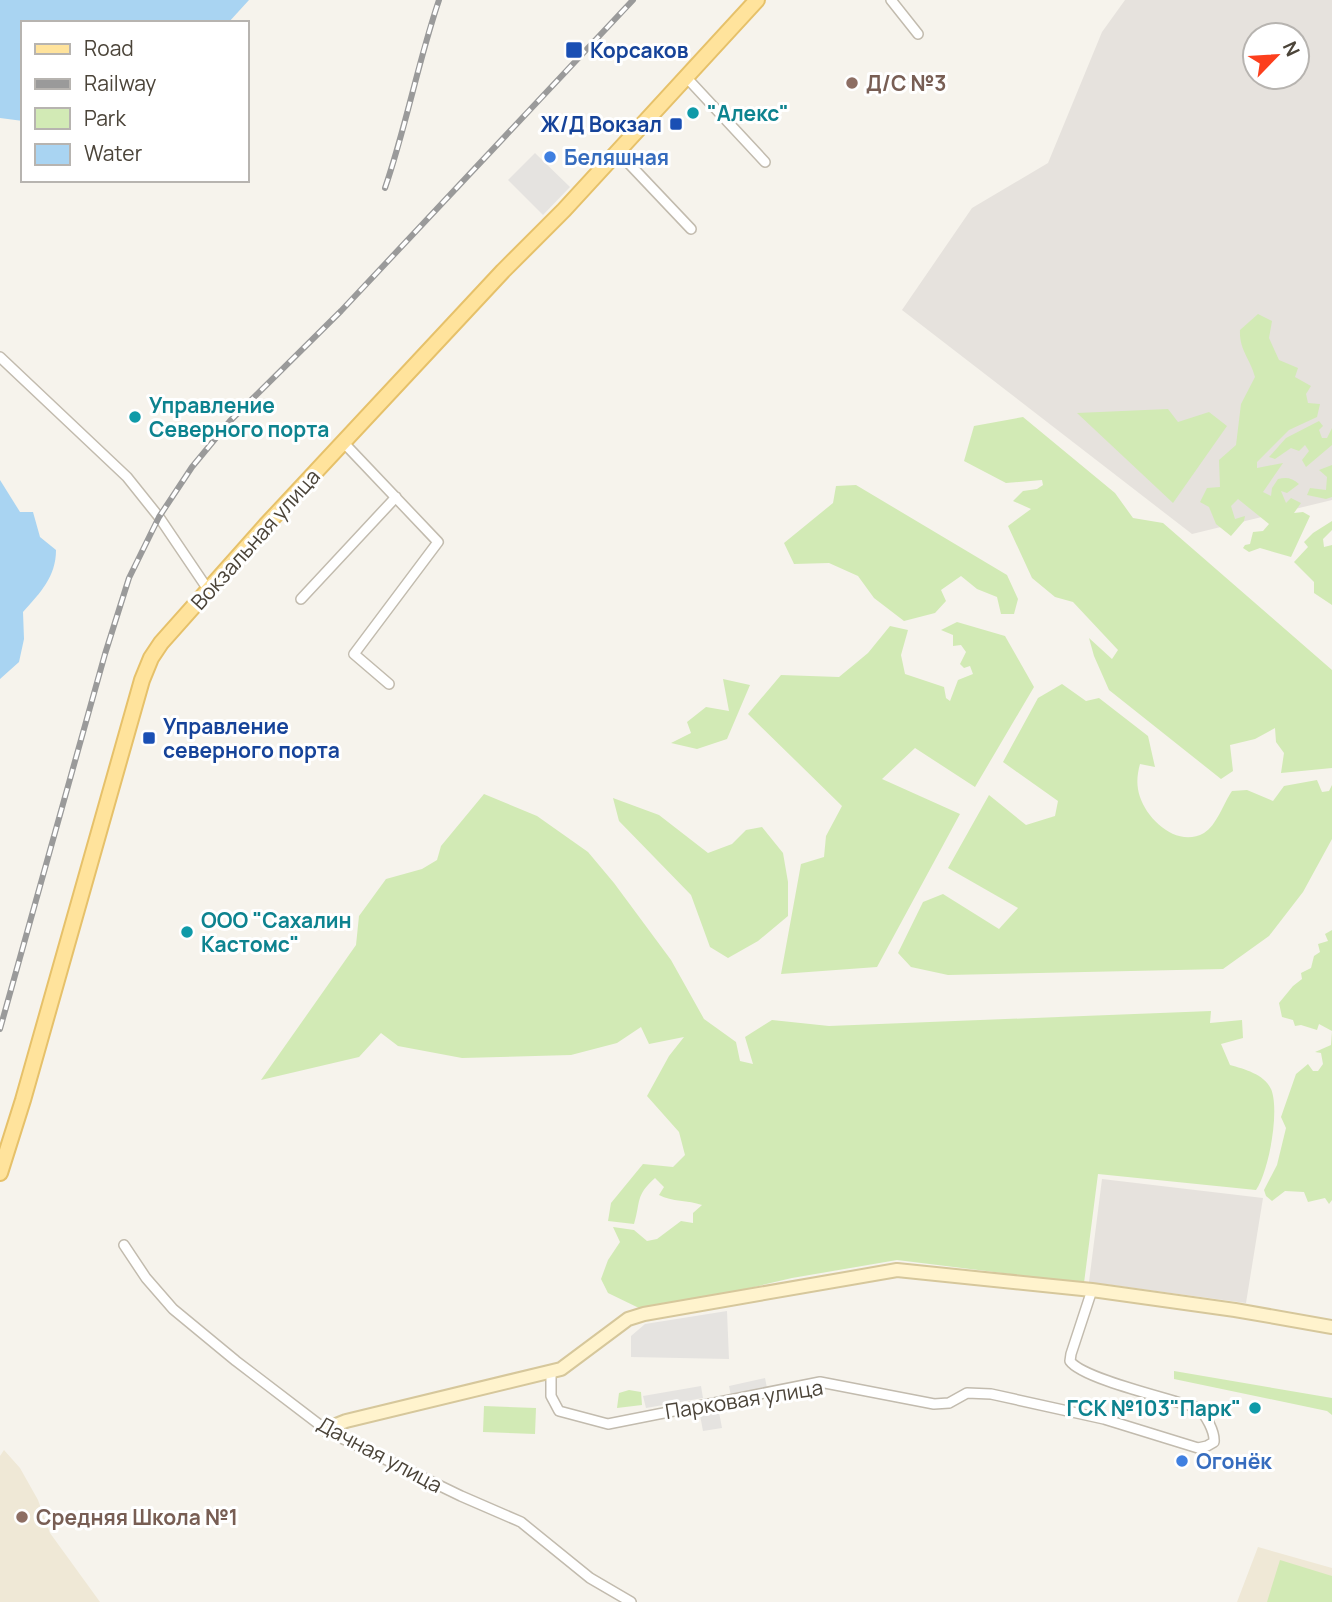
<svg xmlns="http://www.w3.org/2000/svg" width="1332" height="1602" font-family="Manrope,sans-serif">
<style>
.industrial{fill:#e6e2dd;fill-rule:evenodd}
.education{fill:#efe8d6}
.green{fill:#d2eab5}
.parking{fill:#e5e3e0}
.water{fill:#a9d4f2}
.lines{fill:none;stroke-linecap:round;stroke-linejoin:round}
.street-casing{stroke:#c2bbae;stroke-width:12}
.secondary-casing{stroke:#d6c79b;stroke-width:16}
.primary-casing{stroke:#e6c16a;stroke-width:18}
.street{stroke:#fff;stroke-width:9}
.secondary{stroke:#fff3cd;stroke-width:12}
.primary{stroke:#ffe39c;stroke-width:14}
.rail-casing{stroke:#9a9a9a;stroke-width:6}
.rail{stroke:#fff;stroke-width:3.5;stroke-dasharray:10;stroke-linecap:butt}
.transit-dot{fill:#1a4fb4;stroke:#fff;stroke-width:2.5}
.education-dot{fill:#8d6e63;stroke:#fff;stroke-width:2.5}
.culture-dot{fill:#0f9aa8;stroke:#fff;stroke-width:2.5}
.shop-dot{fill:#3f7fe0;stroke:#fff;stroke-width:2.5}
.labels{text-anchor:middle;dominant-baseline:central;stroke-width:6;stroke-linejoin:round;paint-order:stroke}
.transit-label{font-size:21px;font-weight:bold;fill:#164399;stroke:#fff;text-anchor:start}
.education-label{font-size:21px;font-weight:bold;fill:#785e54;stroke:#fff;text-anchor:start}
.culture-label{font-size:21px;font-weight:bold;fill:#0d838f;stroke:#fff;text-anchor:start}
.shop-label{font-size:21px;font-weight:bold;fill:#366cbe;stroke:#fff;text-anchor:start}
.street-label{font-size:21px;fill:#4b4439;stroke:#fff}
</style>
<rect width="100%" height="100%" fill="#f6f3ec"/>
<path class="industrial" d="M1125 0H1332V500L1192 534 902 310 972 208 1048 163 1102 32ZM1255 35H1297V77H1255Z
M1102 1179 1263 1198 1246 1303 1089 1282Z"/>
<path class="education" d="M4 1450 20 1468 38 1500 50 1533 100 1602H0V1456Z
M1258 1547 1332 1568V1602H1237Z"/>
<path class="green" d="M1258 314 1272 321 1269 338 1279 360 1298 368 1295 377 1311 386 1306 394 1308 403 1320 404 1317 417 1289 430 1257 462V468L1283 463 1263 492 1271 496 1272 488 1278 479C1287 477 1292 478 1299 484L1287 493 1281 491 1286 503 1291 498 1301 503 1294 513 1303 512 1310 516 1291 557 1260 548 1249 552 1243 548 1245 545 1250 544 1253 532 1263 531 1269 524 1238 499 1231 506 1235 519 1245 516 1244 521 1231 536 1216 524 1209 507 1200 502 1207 488 1220 487 1219 460 1236 445 1241 404 1255 377C1250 358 1239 350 1240 330Z
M1168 409 1178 422 1209 412 1227 426 1173 503 1077 413Z
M1023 417 1115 493 1133 518 1163 523 1332 670V768L1281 773 1284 753 1276 742 1275 728 1255 739 1230 745 1233 771 1221 779 1109 690 1094 656 1089 638 1112 659 1118 650 1073 602 1055 597 1032 578 1008 526 1031 509 1013 501 1023 491 1037 489 1043 485 1042 480 1006 483 964 461 974 426Z
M1319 421 1323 426 1319 430 1322 438H1327L1332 428V445L1306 467 1302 460 1309 451 1305 445 1299 451 1291 448 1275 459 1269 457 1286 438Z
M1332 465V497L1326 499 1307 495 1310 488 1326 490 1327 477 1319 470Z
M856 485 1007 575 1018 599 1014 614H1001L997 597 977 589 961 576 941 590 946 601 935 613 904 621 874 598 858 576 829 563 794 564 784 543 833 503 836 486Z
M1332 521V530L1323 539 1324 547 1332 545V605L1314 593V582L1294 562 1308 547 1304 542 1313 533Z
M957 622 1005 636 1034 687 975 787 915 748 882 779 960 814 877 967 781 974 801 864 824 857 826 836 842 806 748 714 781 675 839 677 868 653 890 626 908 630 901 655 905 674 944 687 946 698 950 701 958 680 973 674 970 666 964 668 960 664 966 652 961 645 953 646V635L941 630Z
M723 679 750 685 727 739 697 749 671 743 691 733 687 722 706 707 729 711Z
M1062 684 1086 701 1099 698 1148 736 1155 767 1140 764C1137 775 1136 785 1140 797 1148 821 1178 848 1204 833 1217 825 1223 804 1232 791L1247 790 1273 801 1284 786 1317 780 1322 792 1329 791 1332 785V839L1303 892 1269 936 1223 969 948 975 911 967 898 953 923 902 943 894 999 929 1018 908 948 868 989 795 1026 825 1055 816 1058 801 1003 762 1038 698Z
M484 794 537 816 588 852 614 883 671 960 704 1019 736 1042 740 1061 753 1064 745 1037 772 1020 829 1026 1211 1011 1210 1023 1242 1020 1243 1038 1221 1044 1230 1065C1244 1069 1264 1074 1271 1089 1280 1110 1269 1171 1256 1190L1098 1174 1084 1283 897 1260 792 1278 716 1296 641 1309 608 1293 601 1279 608 1260 620 1242 613 1227 634 1230 647 1241 657 1239 681 1221 693 1223V1213L702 1205C688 1200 672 1202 659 1195L664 1187 655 1178C635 1196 641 1201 634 1224L608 1221 611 1203 643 1164 673 1167 685 1155 679 1132 647 1096 669 1056 684 1037 649 1044 641 1027 617 1043 571 1055 462 1058 398 1046 381 1033 359 1057 261 1080 356 945 359 916 386 879 422 869 437 860 441 846Z
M613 798 659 815 708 853 732 844 746 830 762 827 783 853 788 882V916L758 941 728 958 710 947 691 895 619 821Z
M1332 930V1200L1329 1204 1325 1198 1308 1202 1304 1192 1285 1191 1272 1201 1266 1196 1264 1190 1277 1165 1286 1128 1281 1117 1296 1074 1308 1064 1313 1071H1318L1323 1064 1321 1053 1315 1052 1331 1045 1332 1031 1319 1024 1317 1030 1301 1025 1295 1026 1293 1020 1282 1017 1279 1003 1293 986 1302 979 1301 973 1311 968 1314 956 1320 952 1318 944 1328 941 1325 934Z
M1174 1371 1332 1398V1415L1327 1411 1174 1379Z
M629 1390 641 1392 642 1405 617 1408 619 1393Z
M484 1406 536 1408 535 1434 483 1432Z
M1280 1560 1332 1576V1602H1267Z"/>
<path class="parking" d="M535 153 570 187 543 215 508 180Z
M727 1311 729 1359 631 1357V1336L645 1324Z
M765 1378 767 1388 731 1396 729 1386Z
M701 1386 703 1398 646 1408 643 1396Z
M718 1407 722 1428 703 1431 699 1410Z"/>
<path class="water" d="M0 0H249L228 23H23V121L0 118Z
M0 480 20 512H33L40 537 56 550C56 577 40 593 23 612L24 639 19 662 0 679Z"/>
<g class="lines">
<g class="street-casing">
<path id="street" d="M891 0 918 34
M686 77 765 162
M618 152 691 229
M0 357 127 477 159 517 209 591
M343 442 438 542 354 654 389 684
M301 599 396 497
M124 1245 146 1278 173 1309 236 1361 329 1432 461 1496 521 1522 590 1578 631 1602
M551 1372V1396L559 1411 608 1424 820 1382 934 1404 949 1403 967 1393 991 1394 1104 1419 1198 1448 1207 1446 1214 1442C1215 1432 1206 1415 1198 1408 1193 1405 1182 1404 1177 1402 1154 1395 1081 1377 1070 1361L1071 1354 1092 1290"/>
</g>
<g class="secondary-casing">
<path id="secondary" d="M329 1432 336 1425 346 1421 561 1369 628 1319 644 1314 897 1270 1092 1290 1235 1310 1332 1327"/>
</g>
<g class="primary-casing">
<path id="primary" d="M0 1173 23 1100 142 680 151 658 161 643 266 525 503 271 564 210 757 0"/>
</g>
<use href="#street" class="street"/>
<use href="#secondary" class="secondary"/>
<use href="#primary" class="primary"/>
<g class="rail-casing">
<path id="rail" d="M385 188C406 127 418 62 439 0
M0 1029 105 654 129 578 159 517 192 467 230 421 341 311 633 0"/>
</g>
<use href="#rail" class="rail"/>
</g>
<g class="transit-dot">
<rect x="565" y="41" width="18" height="18" rx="3.5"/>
<rect x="669" y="117" width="14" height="14" rx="3.5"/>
<rect x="142" y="731" width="14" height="14" rx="3.5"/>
</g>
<g class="education-dot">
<circle cx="852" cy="83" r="7"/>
<circle cx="22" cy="1517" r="7"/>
</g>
<g class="culture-dot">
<circle cx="693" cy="113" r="7"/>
<circle cx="135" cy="417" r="7"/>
<circle cx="187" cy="932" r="7"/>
<circle cx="1255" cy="1408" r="7"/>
</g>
<g class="shop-dot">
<circle cx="550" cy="157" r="7"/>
<circle cx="1182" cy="1461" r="7"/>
</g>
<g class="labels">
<g class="transit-label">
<text x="590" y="50">Корсаков</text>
<text x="662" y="124" text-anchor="end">Ж/Д Вокзал</text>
<text x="163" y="726">Управление<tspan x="163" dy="24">северного порта</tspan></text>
</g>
<g class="education-label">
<text x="866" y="83">Д/С №3</text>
<text x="36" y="1517">Средняя Школа №1</text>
</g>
<g class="culture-label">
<text x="707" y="113">"Алекс"</text>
<text x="149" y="405">Управление<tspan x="149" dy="24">Северного порта</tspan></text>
<text x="201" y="920">ООО "Сахалин<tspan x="201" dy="24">Кастомс"</tspan></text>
<text x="1241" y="1408" text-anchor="end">ГСК №103"Парк"</text>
</g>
<g class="shop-label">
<text x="564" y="157">Беляшная</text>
<text x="1196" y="1461">Огонёк</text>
</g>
<g class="street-label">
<text transform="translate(255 539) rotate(-48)">Вокзальная улица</text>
<text transform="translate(744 1399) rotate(-9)">Парковая улица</text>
<text transform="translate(380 1454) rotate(28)">Дачная улица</text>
</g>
</g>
<rect x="21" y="21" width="228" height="161" fill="#ffffff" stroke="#b7b4b0" stroke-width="2"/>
<rect x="35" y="44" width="35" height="10" fill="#ffe39c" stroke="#b7b4b0" stroke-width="2"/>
<text x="84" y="56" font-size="21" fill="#4b4439">Road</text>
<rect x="35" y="79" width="35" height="10" fill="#9a9a9a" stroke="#b7b4b0" stroke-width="2"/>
<text x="84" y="91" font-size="21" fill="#4b4439">Railway</text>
<rect x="35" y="108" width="35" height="21" fill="#d2eab5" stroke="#b7b4b0" stroke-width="2"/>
<text x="84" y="126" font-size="21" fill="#4b4439">Park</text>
<rect x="35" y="144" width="35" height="21" fill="#a9d4f2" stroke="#b7b4b0" stroke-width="2"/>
<text x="84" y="161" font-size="21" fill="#4b4439">Water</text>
<g transform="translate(1276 56) rotate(65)"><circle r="33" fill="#ffffff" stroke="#b7b4b0" stroke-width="2"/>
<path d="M0-5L12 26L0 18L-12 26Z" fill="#fc3f1d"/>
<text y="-10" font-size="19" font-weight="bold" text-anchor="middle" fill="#4b4439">N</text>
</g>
</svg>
